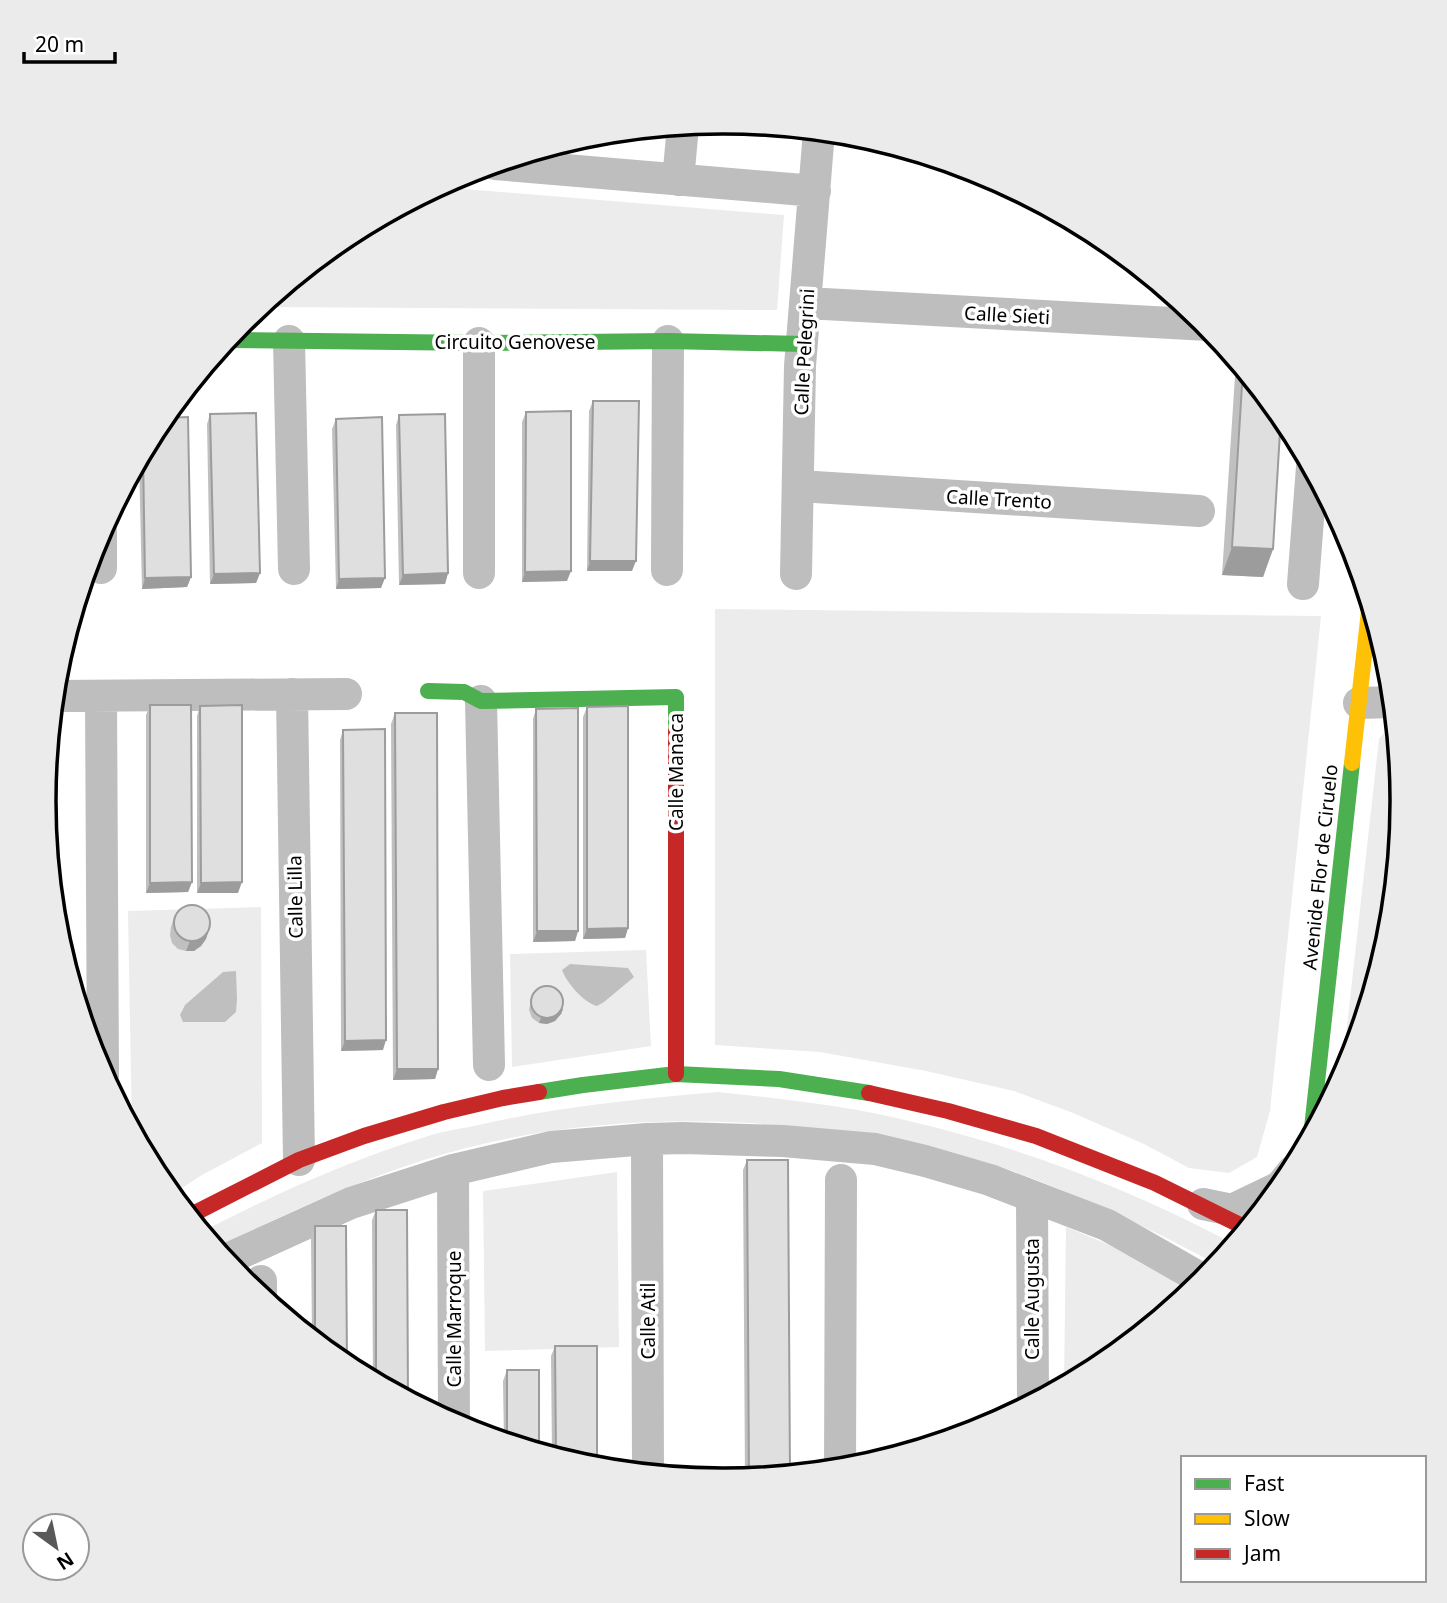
<svg xmlns="http://www.w3.org/2000/svg" width="1447" height="1603" font-family="'Noto Sans',sans-serif">
<style>
.green{fill:#ececec}
.water{fill:#bfbfbf}
.lines{fill:none;stroke-linecap:round;stroke-linejoin:round}
.street{stroke:#bebebe;stroke-width:32}
.fast{stroke:#4caf50;stroke-width:16}
.slow{stroke:#ffc107;stroke-width:16}
.jam{stroke:#c62828;stroke-width:16}
.wall{fill:#c0c0c0}
.shaded-wall{fill:#9c9c9c}
.building{fill:#dfdfdf;stroke:#9c9c9c;stroke-width:2}
.labels{text-anchor:middle;dominant-baseline:central;stroke-width:7;stroke-linejoin:round;paint-order:stroke}
.street-label{font-size:19px;fill:#000;stroke:#fff}
.rim{fill:none;stroke:#000;stroke-width:3.5}
</style>
<rect width="100%" height="100%" fill="#fff"/>
<path class="green" d="M439 187 784 215 777 310 260 307 346 236Z
M715 609 1321 616 1270 1111 1257 1157 1229 1173 1189 1168 1144 1144 1073 1113 1014 1091 926 1071 820 1052 715 1045Z
M1394 731 1396 732 1402 787 1379 970 1351 1062 1341 1080 1379 739 1383 734Z
M261 907 262 1143 202 1175 171 1195 158 1179 132 1130 128 911Z
M646 950 651 1046 512 1067 510 954Z
M718 1092C783 1099 849 1106 913 1122 1023 1148 1128 1188 1228 1241L1224 1256 1211 1261C1144 1226 1075 1193 1004 1168 982 1160 959 1156 937 1151 776 1111 584 1109 424 1160 352 1183 283 1215 215 1248L201 1232C273 1195 346 1162 422 1138 439 1132 457 1129 474 1126 555 1107 636 1099 718 1092Z
M617 1172 619 1347 485 1351 483 1191Z
M1066 1227 1136 1256 1180 1282 1186 1297 1101 1367 1064 1386Z"/>
<path class="water" d="M570 964 628 968 634 977 604 1002 597 1006C584 1003 566 982 562 970Z
M236 971 237 999 236 1012 225 1022H183L180 1015 185 1005 223 972Z"/>
<g class="lines">
<path class="street" d="M495 164 815 191
M678 180 683 126
M806 303 1208 325
M289 341 294 569
M799 486 1199 511
M101 532V568
M667 570 668 341
M479 573V343
M796 574 800 366 819 131
M1303 584 1312 467
M292 694 299 1160
M54 696 346 694
M101 696 103 1075
M481 701 489 1065
M1359 703 1394 702
M647 1139 648 1474
M453 1170 454 1424
M1032 1196 1033 1403
M1203 1204 1232 1210 1280 1187 1293 1171
M225 1260 351 1203 453 1170 551 1147 647 1139 683 1138 783 1141 875 1149 925 1161 990 1180 1107 1225 1193 1274 1199 1286
M261 1281V1297
M840 1470 841 1180"/>
<path class="fast" d="M227 340 479 343 668 341 803 344
M428 691 464 692 481 701 676 697V731
M539 1092 583 1085 676 1074 779 1079 869 1093
M1311 1137 1352 763"/>
<path class="slow" d="M1352 763 1370 602"/>
<path class="jam" d="M676 731V1074
M869 1093 948 1111 1036 1136 1155 1183 1248 1229
M189 1216 299 1160 364 1136 444 1112 503 1098 539 1092"/>
</g>
<path class="wall" d="M726 122 774 127 770 136 725 133Z
M1239 363 1281 415 1273 549 1263 577 1222 575 1235 376Z
M593 401 632 571H587L589 411Z
M526 412 567 581 522 582V422Z
M210 414 260 573 256 583 210 584 207 424Z
M399 415 448 573 445 584 399 585 396 425Z
M336 419 381 588 336 589 332 429Z
M159 424 191 577 187 587 142 589 139 460Z
M150 705 192 882 188 892 146 893V715Z
M200 706 238 893H197V716Z
M587 707 628 928 625 938 583 939V717Z
M536 709 578 931 575 941 533 942V719Z
M395 713 438 1069 435 1079 393 1080 391 724Z
M343 730 383 1050 341 1051 340 740Z
M174 917 209 929 206 939 201 946 194 951H186L178 949 172 943 170 935 171 927Z
M532 996 563 1009 561 1014 555 1021 547 1024 539 1023 532 1018 529 1010Z
M747 1160 790 1475 745 1479 743 1170Z
M376 1210 408 1400 373 1381 372 1220Z
M315 1226 347 1367 312 1339 311 1236Z
M555 1346 591 1468 552 1456 551 1356Z
M507 1370 539 1452 504 1442 503 1381Z"/>
<path class="shaded-wall" d="M729 123 774 127 770 136 725 133Z
M1232 547 1273 549 1263 577 1222 575Z
M590 561H636L632 571H587Z
M571 571 567 581 522 582 525 572Z
M260 573 256 583 210 584 214 574Z
M448 573 445 584 399 585 403 575Z
M191 577 187 587 142 589 145 578Z
M385 578 381 588 336 589 339 579Z
M192 882 188 892 146 893 150 883Z
M242 882 238 893H197L201 883Z
M628 928 625 938 583 939 587 929Z
M209 929 206 939 201 946 194 951H186L190 941Z
M537 931H578L575 941 533 942Z
M563 1009 561 1014 555 1021 547 1024 539 1023 541 1018Z
M386 1040 383 1050 341 1051 345 1041Z
M397 1069H438L435 1079 393 1080Z"/>
<path class="building" d="M1243 369 1281 415 1273 549 1232 547Z
M593 401H639L636 561H590Z
M571 411V571L525 572 526 412Z
M256 413 260 573 214 574 210 414Z
M445 414 448 573 403 575 399 415Z
M188 417 191 577 145 578 143 453 159 424 163 418Z
M382 417 385 578 339 579 336 419Z
M150 705H191L192 882 150 883Z
M242 705V882L201 883 200 706Z
M628 706V928L587 929V707Z
M578 708V931H537L536 709Z
M395 713H437L438 1069H397Z
M385 729 386 1040 345 1041 343 730Z
M50 742V868L44 801Z
M174 923a18 18 0 1 1 36 0a18 18 0 1 1-36 0Z
M531 1002a16 16 0 1 1 32 0a16 16 0 1 1-32 0Z
M747 1160H788L790 1475 749 1479Z
M376 1210H407L408 1400 376 1383Z
M315 1226H346L347 1367 315 1342Z
M555 1346H597V1469L591 1468 556 1458Z
M507 1370H539V1452L507 1443Z"/>
<g class="labels">
<g class="street-label">
<text transform="translate(1007 315) rotate(3)">Calle Sieti</text>
<text x="515" y="342">Circuito Genovese</text>
<text transform="translate(804 352) rotate(-87)">Calle Pelegrini</text>
<text transform="translate(999 499) rotate(3)">Calle Trento</text>
<text transform="translate(676 772) rotate(-90)">Calle Manaca</text>
<text transform="translate(1320 867) rotate(-84)">Avenide Flor de Ciruelo</text>
<text transform="translate(295 897) rotate(-91)">Calle Lilla</text>
<text transform="translate(1032 1299) rotate(-90)">Calle Augusta</text>
<text transform="translate(454 1319) rotate(-90)">Calle Marroque</text>
<text transform="translate(648 1321) rotate(-90)">Calle Atil</text>
</g>
</g>
<path d="M0 0H1447V1603H0ZM56 801a667 667 0 1 1 1334 0a667 667 0 1 1-1334 0Z" fill="#ebebeb" fill-rule="evenodd"/>
<path class="rim" d="M56 801a667 667 0 1 1 1334 0a667 667 0 1 1-1334 0Z"/>
<rect x="1181" y="1456" width="245" height="126" fill="#ffffff" stroke="#999999" stroke-width="2"/>
<rect x="1195" y="1479" width="35" height="10" fill="#4caf50" stroke="#999999" stroke-width="2"/>
<text x="1244" y="1491" font-size="21" fill="#000000">Fast</text>
<rect x="1195" y="1514" width="35" height="10" fill="#ffc107" stroke="#999999" stroke-width="2"/>
<text x="1244" y="1526" font-size="21" fill="#000000">Slow</text>
<rect x="1195" y="1549" width="35" height="10" fill="#c62828" stroke="#999999" stroke-width="2"/>
<text x="1244" y="1561" font-size="21" fill="#000000">Jam</text>
<g transform="translate(56 1547) rotate(147)"><circle r="33" fill="#ffffff" stroke="#999999" stroke-width="2"/>
<path d="M0-5L12 26L0 18L-12 26Z" fill="#595959"/>
<text y="-10" font-size="19" font-weight="bold" text-anchor="middle" fill="#000000">N</text>
</g>
<path d="M24 52v10h91v-10" fill="none" stroke="#000000" stroke-width="3.5"/>
<text x="35" y="52" font-size="21" fill="#000000" stroke="#ffffff" stroke-width="5" paint-order="stroke">20 m</text>
</svg>
